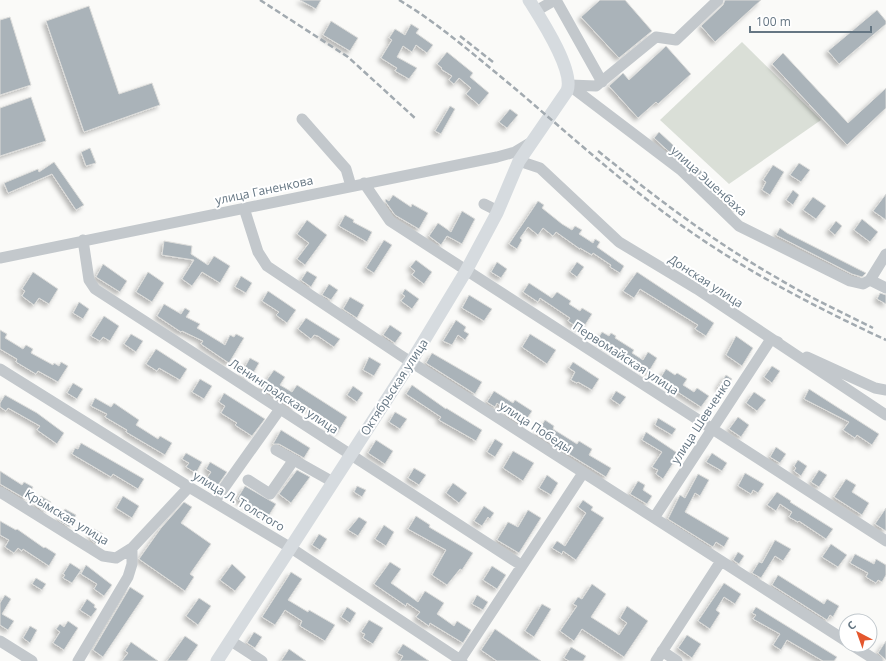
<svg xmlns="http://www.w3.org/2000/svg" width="886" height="661" font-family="'Open Sans',sans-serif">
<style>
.green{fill:#dadfd7}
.building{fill:#aab3b9;stroke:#dcdcda;filter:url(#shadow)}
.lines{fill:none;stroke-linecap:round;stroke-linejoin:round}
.minor{stroke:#c3c8cc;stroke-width:11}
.major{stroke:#d6dbdf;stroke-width:13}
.rail{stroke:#a2aab0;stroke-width:2.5;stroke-dasharray:6 3;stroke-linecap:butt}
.labels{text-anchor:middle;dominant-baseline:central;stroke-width:4;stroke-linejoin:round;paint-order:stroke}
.street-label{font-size:12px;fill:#657683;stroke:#fff}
</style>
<defs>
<filter id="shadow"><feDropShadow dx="-3" dy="3" stdDeviation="2" flood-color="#0004"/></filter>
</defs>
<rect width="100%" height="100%" fill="#fafaf8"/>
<path class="green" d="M742 42 821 120 729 184 660 120Z"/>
<path class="building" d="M300 0H321L316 9Z
M600 0H625L652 31 619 58 581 17Z
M725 0H761L715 42 701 26 723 5Z
M89 6 119 94 152 83 160 105 84 132 46 21Z
M877 10 886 21V24L839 64 828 51Z
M10 17 31 85 0 95V20Z
M331 21 358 38 350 51 323 35Z
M411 24 419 29 416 33 433 45 427 53 416 45 412 52 403 46 397 57 417 68 409 79 395 71 397 68 381 58 392 40 389 38 395 29 405 35Z
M666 46 691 74 658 104 656 102 638 118 609 86 623 73 629 80Z
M447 52 473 73 470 77 489 93 479 105 466 94 471 88 459 78 454 84 449 80 452 76 441 69 442 68 437 64Z
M783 53 848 123 886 88V108L847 145 772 64Z
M31 97 46 141 0 156V108Z
M450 106 455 109 441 134 435 131Z
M510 109 518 115 507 128 499 122Z
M659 132 738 205 733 210 654 138Z
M90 148 96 163 86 166 81 152Z
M54 162 84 205 76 210 52 174 8 193 4 183 38 169 39 172Z
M799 163 810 170 801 182 790 175Z
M773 165 784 172 770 195 762 190 766 182 763 180Z
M793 190 799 195 793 205 786 200Z
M886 194V220L873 211Z
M393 195 411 207 412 204 428 213 419 229 395 215 385 201 386 199 389 201Z
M813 197 826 206 816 219 803 210Z
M538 201 544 205 542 208 562 224 572 230 575 226 582 230 579 234 593 243 595 239 600 242 597 247 624 266 620 273 610 267 611 265 593 253 592 255 580 248V249L556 232 553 236 543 228 538 235 528 227 520 238 522 240 517 249 509 244Z
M462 211 475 219 462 244 447 236 441 245 429 236 438 223 451 232Z
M345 215 354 220 353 222 372 232 367 242 339 226Z
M862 219 878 232 870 242 854 230Z
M307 220 327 235 305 265 297 259 309 243 297 234Z
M836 221 842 226 835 235 829 230Z
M780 228 787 233 866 273 862 277 852 274 776 235Z
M384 240 392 245 374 273 366 268Z
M164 241 192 246 191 254 208 265 214 256 230 266 220 283 202 272 192 286 182 279 194 260 162 255Z
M416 260 432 272 424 284 412 275 415 271 410 267Z
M497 262 507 269 501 278 491 272Z
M577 262 584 267 577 277 570 272Z
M103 264 127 281 120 292 96 277Z
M307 271 317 277 311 287 301 280Z
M33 272 58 289 49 304 39 298 34 305 22 296 25 291 22 289Z
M148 272 164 283 152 302 136 292Z
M637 272 714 323 706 336 695 329 698 325 640 289 634 298 623 291Z
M241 276 252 283 246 293 235 287Z
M529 283 552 298 557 292 571 301 569 304 580 311 582 308 592 314 582 330 568 321 570 318 540 298 538 302 523 292Z
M329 284 338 290 331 300 322 295Z
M405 289 419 299 412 309 401 301 405 296 402 294Z
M268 291 296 310 287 323 276 315 279 312 262 301Z
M880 293 886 295V304L877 299Z
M469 295 492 309 484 321 462 308Z
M350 297 364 305 357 318 343 309Z
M79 302 89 309 83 319 73 313Z
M164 304 181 314 185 308 190 311 186 317 200 324 197 328 225 345 230 335 234 337 236 334 244 338 229 363 201 344 203 341 182 331 181 332 157 316Z
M104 316 119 326 110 341 103 337 100 341 91 336Z
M306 318 340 339 334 347 318 336 314 335 311 339 298 329Z
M456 320 466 327 464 331 469 334 465 340 458 335 452 345 443 341Z
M390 325 402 333 395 343 383 335Z
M0 330 7 334 5 338 23 349 26 345 33 349 31 353 53 365 54 363 59 366 61 362 68 366 58 382 38 371 36 374 16 362 17 359 0 349Z
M602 332 609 336 611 333 616 336 615 338 634 350 632 353 643 360 648 352 657 358 648 373 597 340Z
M131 334 143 341 136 352 124 344Z
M530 334 556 350 547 364 522 347Z
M736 336 753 348 742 366 726 355Z
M156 349 187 369 180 380 159 368 157 371 146 364Z
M432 353 482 382 475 394 426 363Z
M369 357 381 364 374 376 363 370Z
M250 358 259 363 251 377 242 372Z
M573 362 599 379 592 390 578 382 577 383 571 380 575 372 569 368Z
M772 366 780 371 772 383 764 377Z
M666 369 675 375 677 373 687 379 683 385 694 392 697 388 709 396 701 407 659 380Z
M274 370 285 377 280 385 292 392 297 385 347 417 338 432 326 425 329 421 298 401 294 408 261 388Z
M726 375 732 379 723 391 718 387Z
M200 379 212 386 204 399 192 392Z
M73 383 83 389 77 399 67 393Z
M412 385 446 409V408L482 430 476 441 439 420 441 417 406 394Z
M353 386 363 393 357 402 347 395Z
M809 389 879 434 872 445 857 435 855 438 843 430 849 422 804 399Z
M494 391 513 403 515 400 532 411 523 425 506 415 508 411 497 403 495 407 487 402Z
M616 391 626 397 620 405 611 399Z
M754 392 766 400 757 411 746 403Z
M224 393 265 419 252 436 235 425 237 423 221 413 225 406 219 402Z
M5 395 37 413 64 433 57 444 37 430 40 426 8 408 6 411 0 407V403Z
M95 398 111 407 114 403 139 420 136 425 158 439 160 436 172 443 165 455 126 432 127 430 105 417 107 414 91 406Z
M395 412 407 419 400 429 389 422Z
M738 417 749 425 741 437 729 429Z
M658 418 676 429 672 435 655 425Z
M545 420 554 426 553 429 577 444 579 441 592 449 589 455 611 468 606 477 536 434Z
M281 430 310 448 304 458 279 444H273Z
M646 432 679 454 663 479 656 474 658 470 652 467 662 452 642 440Z
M495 439 503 444 495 457 487 452Z
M376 440 393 451 385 464 368 453Z
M81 443 144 479 138 489 113 474 111 477 72 454 75 448 78 449Z
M776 447 786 454 780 463 770 457Z
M513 451 534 463 523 481 503 468Z
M186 453 202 462 196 473 186 467 189 463 182 459Z
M712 453 727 463 722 471 706 462Z
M798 460 807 466 801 476 794 471 796 468 794 466Z
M210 462 227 472 218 485 207 478 211 472 206 469Z
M414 468 426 475 419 485 408 478Z
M297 470 310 477 291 503 279 494Z
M819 470 827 475 819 487 811 482Z
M0 471 22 485 24 482 33 487 26 499 0 484Z
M745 473 764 484 758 493 753 490 751 494 738 486Z
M698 474 709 480 700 496 695 493 685 512 729 538 724 547 716 542 713 547 668 519 680 495 685 498Z
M547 475 558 483 551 495 539 488Z
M846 479 856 485 852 492 869 503 862 515 834 497Z
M638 481 645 485 643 490 652 496 647 504 630 494Z
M453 483 467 493 459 503 446 493Z
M245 486 276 504 268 517 237 499Z
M357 486 366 490 362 497 354 492Z
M777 492 791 501 790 502 833 529 826 539 799 521 798 522 789 517 792 512 780 504 776 511 767 505Z
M41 496 51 502 45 512 35 505Z
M123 496 139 506 132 518 116 508Z
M583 500 593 507 591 510 604 518 576 560 563 551 562 554 552 548 557 541 565 546 586 513 578 507Z
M184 502 192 507 181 523 211 544 190 574 194 577 185 591 139 559 161 528Z
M484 506 494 513 490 519 488 517 482 526 474 521Z
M886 508V531L875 524Z
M65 509 76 515 69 527 58 520Z
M528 510 541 518 519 553 497 540 508 522 518 527Z
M416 516 430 525 429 527 473 553 462 570 460 569 447 585 432 575 446 550 408 529Z
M359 517 367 522 358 536 348 530Z
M0 521 16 530 17 529 44 548 45 547 56 554 49 566 23 549 22 551 18 548 14 553 5 547 9 540 0 535Z
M384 525 394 532 386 546 375 539Z
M94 529 103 534 97 544 91 540 93 536 90 534Z
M319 534 327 539 320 550 312 545Z
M775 540 791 549 783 561 775 556 761 578 752 573 759 562 762 563Z
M831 544 847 555 838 567 822 557Z
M738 552 744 556 739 564 733 560Z
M855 554 874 564 876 559 886 565V575L882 582 878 580 876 583 866 577 868 573 850 563Z
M390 562 401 569 391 583 418 602 425 591 444 603 437 614 454 626 457 621 471 630 463 643 430 623 429 626 416 617 420 612 407 603 406 606 374 584Z
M70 563 81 570 72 583 63 578 65 575 63 574Z
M232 564 246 577 235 591 220 580Z
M86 565 112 585 104 596 94 589 97 584 81 574Z
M492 566 506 575 497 589 483 580Z
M291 572 302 579 288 600 308 612 309 610 335 625 325 641 300 626 302 621 285 610 275 625 262 617Z
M778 575 824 604 827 599 839 606 833 617 830 615 827 620 772 585Z
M36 578 46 584 42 590 32 584Z
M724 583 741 594 735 604 724 597 716 610 720 613 710 629 698 621Z
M592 584 606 594 591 617 619 635 627 623 620 618 627 606 648 621 624 657 582 629 574 641 560 631 577 606 573 604 578 597 582 599Z
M130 587 144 596 103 657 93 650Z
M5 595 11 599 2 614 14 621 8 630 0 625V603Z
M477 595 488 602 483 610 472 604Z
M199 598 211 606 198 625 186 616Z
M87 599 95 605 94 607 97 609 91 617 80 610Z
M542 604 551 609 534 637 525 631Z
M347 607 356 613 350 623 341 617Z
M756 607 837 657 834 661H823L787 640 781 650 773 645 780 634 753 619 756 615 752 613Z
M369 620 383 628 373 644 363 638 365 634 361 632Z
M68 621 78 628 64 650 53 643 60 632 56 629 60 624 64 627Z
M30 626 37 630 30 643 23 638Z
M495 629 541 661H497L481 650Z
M254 632 262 637 255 648 247 643Z
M687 635 701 644 692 658 678 648Z
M185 636 198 645 187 661H167Z
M886 641V660L878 653Z
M131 642 158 661H122L128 653 125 651Z
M403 644 414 651 429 661H400L403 656 397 653Z
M571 647 586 656 583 661H569L564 658Z
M289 649 306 661H281Z"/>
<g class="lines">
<path class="minor" d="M556 0 602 82
M536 11 555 0
M569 85 681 170 739 226 850 281 863 284 870 280 886 288
M570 85 596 86 656 37 676 40 718 0
M302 119 346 169 351 186
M519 161 540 168 619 242 697 289 886 415
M364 183 390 221 886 541
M484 204 498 211
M244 208 258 252 267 266 400 355 846 641
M83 240 89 280 95 289 521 565
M0 258 497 157 515 152 530 143
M870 280 886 254
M807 357 875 388 886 390
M0 369 189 487 291 548 462 661
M276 450 333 482
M248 480 270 494 293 461
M0 492 103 556 116 558 132 548 189 487
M214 502 280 409
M654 518 771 339 778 342
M0 641 32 661
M231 641 262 661
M852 645 877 661
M662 651 677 661
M460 660 583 473
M78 661 128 577 132 564V548
M656 661 721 561"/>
<path class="major" d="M217 661 411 362 466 271 497 213 519 161 567 91C575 71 541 19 529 0"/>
<path class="rail" d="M260 0 348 57 416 119
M399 0C431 19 460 43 489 67 548 115 604 168 666 214 734 265 809 304 886 340
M460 36 493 62
M598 151C656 198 714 242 779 279 809 297 841 312 873 328"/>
</g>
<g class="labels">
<g class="street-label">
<text transform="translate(709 181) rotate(42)">улица Эшенбаха</text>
<text transform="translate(264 190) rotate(-12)">улица Ганенкова</text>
<text transform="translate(706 281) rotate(33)">Донская улица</text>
<text transform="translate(626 358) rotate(33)">Первомайская улица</text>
<text transform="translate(394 387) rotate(-57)">Октябрьская улица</text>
<text transform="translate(284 396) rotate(33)">Ленинградская улица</text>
<text transform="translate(701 421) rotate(-57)">улица Шевченко</text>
<text transform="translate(536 427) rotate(33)">улица Победы</text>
<text transform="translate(239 501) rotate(31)">улица Л. Толстого</text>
<text transform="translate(67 517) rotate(31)">Крымская улица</text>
</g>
</g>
<g transform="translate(858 633) rotate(319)"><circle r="19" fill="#ffffff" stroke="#c1c8cd"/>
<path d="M0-3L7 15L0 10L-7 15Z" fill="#e4572e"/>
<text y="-6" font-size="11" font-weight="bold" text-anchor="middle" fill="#657683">С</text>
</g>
<path d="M750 26v6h121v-6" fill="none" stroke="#657683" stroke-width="2"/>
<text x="756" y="26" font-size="12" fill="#657683" stroke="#ffffff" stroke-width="3" paint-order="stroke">100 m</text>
</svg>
